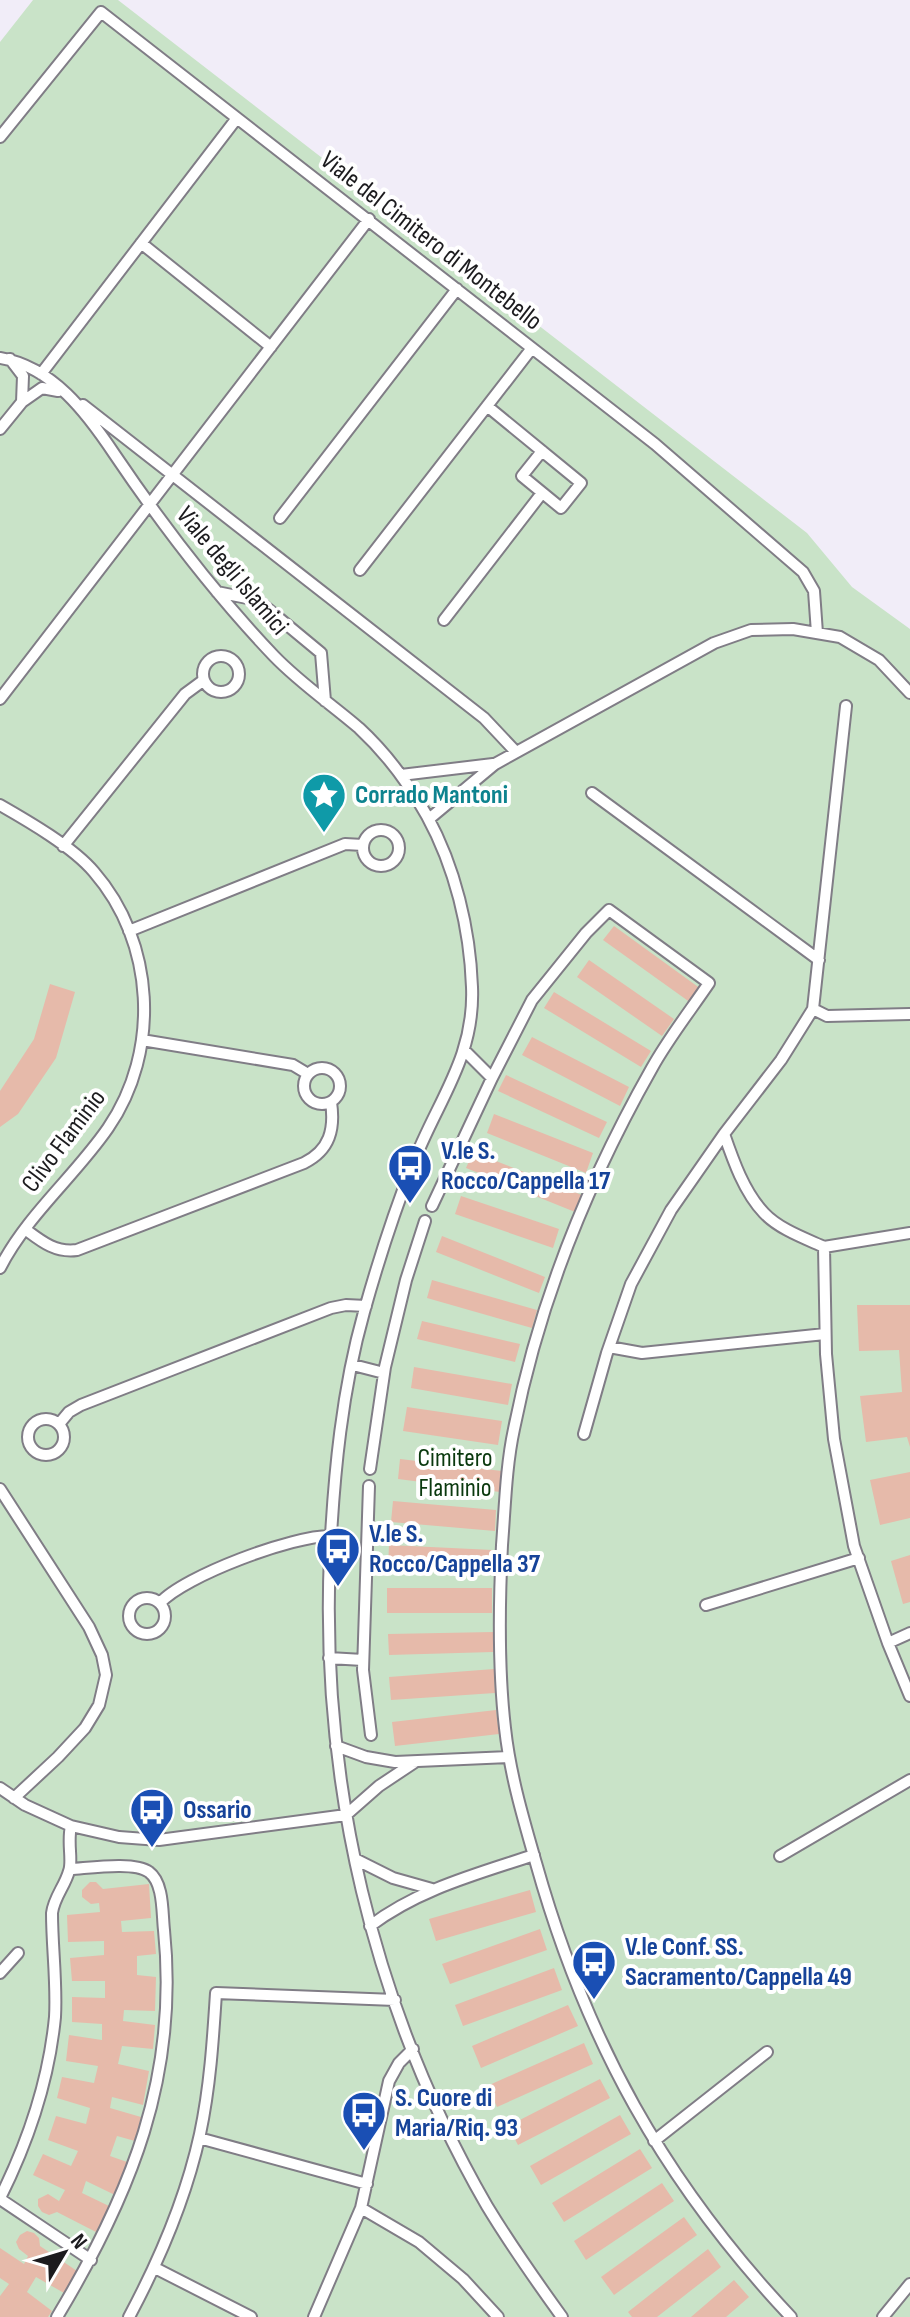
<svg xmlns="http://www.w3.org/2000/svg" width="910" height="2317" font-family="'Sofia Sans Condensed',sans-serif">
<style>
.green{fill:#c9e3c8}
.building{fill:#e6baaa}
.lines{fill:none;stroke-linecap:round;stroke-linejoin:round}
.service-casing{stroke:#807d86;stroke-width:14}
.service{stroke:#fff;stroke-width:10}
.labels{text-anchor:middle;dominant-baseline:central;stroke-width:8;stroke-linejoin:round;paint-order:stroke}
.street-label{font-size:26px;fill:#1c1b1e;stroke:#fff}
.culture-label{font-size:26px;font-weight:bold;fill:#0d838f;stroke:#fff;text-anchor:start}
.transit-label{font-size:26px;font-weight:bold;fill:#164399;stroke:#fff;text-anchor:start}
.park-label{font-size:26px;fill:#0a390e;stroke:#fff}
</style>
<rect width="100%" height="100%" fill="#f1edf8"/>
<path class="green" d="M33 0H118L807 533 852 587 910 629V2317H0V42Z"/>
<path class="building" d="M614 926 701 989 691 1003 603 940Z
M589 960 674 1019 662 1036 577 977Z
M50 984 75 992 56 1058 18 1114 0 1127V1091L34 1039Z
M554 992 651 1051 641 1067 544 1008Z
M532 1037 629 1087 620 1106 522 1055Z
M506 1075 607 1122 599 1138 498 1091Z
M494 1114 593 1153 586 1173 487 1133Z
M473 1152 587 1197 580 1214 466 1168Z
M461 1196 559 1229 553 1248 455 1214Z
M442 1236 545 1277 539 1293 436 1252Z
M432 1280 537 1310 532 1328 427 1298Z
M857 1305H910V1447L907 1437 866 1442 860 1396 902 1392 899 1350 859 1351Z
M422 1321 520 1344 515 1362 417 1339Z
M414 1367 512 1384 508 1405 411 1388Z
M407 1407 502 1421 498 1445 403 1431Z
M400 1459 502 1471 500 1492 398 1479Z
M910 1472V1518L880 1525 870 1480Z
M393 1501 496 1510 495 1531 391 1522Z
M389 1545 493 1550 492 1573 388 1568Z
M910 1555V1602L903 1604 891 1561Z
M387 1588H492V1613H387Z
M493 1632V1652L389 1655 388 1634Z
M494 1669 495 1693 391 1700 389 1677Z
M496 1710 499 1734 395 1746 392 1722Z
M90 1882H96L103 1889 149 1884 151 1918 121 1921 122 1932 154 1931 156 1954 137 1956V1975L156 1977 155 2011 124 2010 123 2021 155 2025 153 2049 122 2046 118 2064 149 2071 143 2105 112 2097 110 2108 141 2117 135 2141 117 2136 110 2156 127 2162 115 2195 86 2181 82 2193 109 2206 96 2232 57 2212 49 2215 42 2212 38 2206V2199L48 2194 59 2201 65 2190 33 2175 43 2154 71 2166 78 2151 48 2140 56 2116 86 2124 90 2108 57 2098 62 2077 94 2083 98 2066 66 2061 69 2035 102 2040V2024L72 2022V1997L105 1998V1981H72L70 1958 104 1955V1941L68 1942 67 1915 100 1912 99 1903 91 1904 82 1897V1890Z
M530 1890 536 1912 436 1941 429 1919Z
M540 1929 547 1950 450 1984 442 1964Z
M554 1968 562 1990 463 2026 455 2005Z
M568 2005 578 2026 481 2068 472 2046Z
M584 2043 593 2064 497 2107 487 2086Z
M600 2079 610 2098 518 2145 508 2126Z
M620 2115 631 2134 541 2185 530 2166Z
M640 2149 652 2168 564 2222 552 2203Z
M662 2183 674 2201 586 2260 574 2241Z
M684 2217 697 2235 614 2295 601 2277Z
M27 2231 34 2233 39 2238 40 2246 77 2271 64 2293 36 2277 27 2292 52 2311 48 2317H0V2296L9 2284 0 2278V2248L24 2264 28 2256 19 2249 16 2242 20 2235Z
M708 2249 721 2267 657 2317H632L628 2312Z
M734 2280 749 2297 726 2317H691Z"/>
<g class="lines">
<g class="service-casing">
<path id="service" d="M0 137 101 12 655 444 803 572 814 591 817 633
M141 243 271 347
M0 358C53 367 87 413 115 455 163 526 215 594 274 656 300 683 331 704 359 728 386 753 409 784 427 816 455 867 470 929 472 987 475 1058 437 1101 413 1164 394 1212 378 1262 364 1312 342 1390 334 1473 330 1554 320 1781 373 2009 487 2206 510 2244 536 2281 562 2317
M41 374 237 118
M22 402 42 388 58 391
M83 405 484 718 516 752
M487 406 581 483 561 508 522 476 542 451
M0 429 22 402 23 376 10 359
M280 518 457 289
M360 570 532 348
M217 592 257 600 321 653 325 701
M444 620 542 493
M203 674a18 18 0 1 1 36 0a18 18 0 1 1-36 0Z
M0 699 369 219
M401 775 493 764
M592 793 819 960
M0 805C28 821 73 847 94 872 155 942 161 1051 108 1128 75 1176 27 1215 0 1268
M429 819 495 764 714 643 751 630 793 629 840 637 879 660 910 693
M363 848a18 18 0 1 1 36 0a18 18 0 1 1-36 0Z
M63 846 185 694 204 680
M129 931 345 844 363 845
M813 1009 827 1016 910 1014
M142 1040 293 1065 308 1074
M465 1051 492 1078
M304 1086a18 18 0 1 1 36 0a18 18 0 1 1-36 0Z
M724 1134C733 1160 744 1192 764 1213 779 1229 804 1238 824 1247
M432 1206 492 1078 532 1000 586 933 609 910 709 983C690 1011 668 1039 652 1068 588 1181 539 1302 514 1429 506 1466 505 1507 502 1545 499 1605 498 1668 505 1728 510 1774 523 1818 536 1863 586 2041 664 2182 791 2317
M25 1229C41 1241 55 1253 77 1250L304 1163C330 1150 335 1129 331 1102
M910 1233 824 1247 826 1354 834 1439 854 1546 888 1643 910 1696
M609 1347 642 1353 825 1334
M353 1365 384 1373
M28 1437a18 18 0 1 1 36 0a18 18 0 1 1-36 0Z
M59 1424 69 1412 81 1405 331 1308 346 1305 366 1306
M584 1434 607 1353 631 1284 671 1210 724 1134 781 1060 813 1009 846 706
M370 1469 385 1367 406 1280 425 1221
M369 1486 363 1670 371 1735
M0 1489 89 1627 102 1655 106 1675 99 1705 85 1728 58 1757 14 1798
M129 1616a18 18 0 1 1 36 0a18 18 0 1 1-36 0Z
M160 1603C184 1576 294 1535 331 1536
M706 1605 859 1558
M888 1643 910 1633
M329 1658 363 1660
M336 1746 366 1757 395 1762 509 1757
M0 1788 25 1805 71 1826 119 1837 159 1840 346 1815 379 1786 415 1762
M780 1856 910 1780
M355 1859 393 1878 432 1889
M370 1926C419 1889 477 1874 534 1855
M0 1973 18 1953
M199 2138 367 2184
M654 2141 767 2052
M0 2198C28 2142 49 2079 55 2017 57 1983 52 1947 52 1913 54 1897 65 1886 69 1871 73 1861 67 1843 71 1826
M0 2199 91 2260
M361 2208 419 2242 463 2279 498 2317
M155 2268 251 2317
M57 2317C131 2194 179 2076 164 1930 162 1913 164 1883 149 1872 135 1861 89 1868 71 1869
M129 2317C160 2259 186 2198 200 2134 210 2087 213 2040 216 1993L395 2000
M314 2317 361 2208 389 2081 399 2063 413 2049
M883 2317 910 2284"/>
</g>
<use href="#service" class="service"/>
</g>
<defs>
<g id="sight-pin" transform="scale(2.3)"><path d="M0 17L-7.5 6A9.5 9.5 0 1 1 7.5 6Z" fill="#0f9aa8" stroke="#fff"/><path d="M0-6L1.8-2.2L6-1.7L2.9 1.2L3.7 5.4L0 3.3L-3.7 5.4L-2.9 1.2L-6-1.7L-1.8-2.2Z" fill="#fff"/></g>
<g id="bus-pin" transform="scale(2.3)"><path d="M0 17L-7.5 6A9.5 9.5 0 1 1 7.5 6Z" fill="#1a4fb4" stroke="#fff"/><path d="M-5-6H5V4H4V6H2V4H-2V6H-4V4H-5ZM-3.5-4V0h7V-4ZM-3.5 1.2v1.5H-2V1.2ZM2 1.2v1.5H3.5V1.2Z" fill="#fff"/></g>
</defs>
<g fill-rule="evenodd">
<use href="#sight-pin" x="324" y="795"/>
<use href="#bus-pin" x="410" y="1166"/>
<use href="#bus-pin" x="338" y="1549"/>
<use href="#bus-pin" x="152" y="1810"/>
<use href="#bus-pin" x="594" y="1962"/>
<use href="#bus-pin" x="364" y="2113"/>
</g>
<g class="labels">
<g class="street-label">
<text transform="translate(431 241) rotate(38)">Viale del Cimitero di Montebello</text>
<text transform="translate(232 571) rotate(50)">Viale degli Islamici</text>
<text transform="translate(64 1141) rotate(-53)">Clivo Flaminio</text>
</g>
<g class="culture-label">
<text x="355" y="795">Corrado Mantoni</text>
</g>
<g class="transit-label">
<text x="441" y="1151">V.le S.<tspan x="441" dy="30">Rocco/Cappella 17</tspan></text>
<text x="369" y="1534">V.le S.<tspan x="369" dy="30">Rocco/Cappella 37</tspan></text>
<text x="183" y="1810">Ossario</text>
<text x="625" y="1947">V.le Conf. SS.<tspan x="625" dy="30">Sacramento/Cappella 49</tspan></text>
<text x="395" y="2098">S. Cuore di<tspan x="395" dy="30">Maria/Riq. 93</tspan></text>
</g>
<g class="park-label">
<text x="455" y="1458">Cimitero<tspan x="455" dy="30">Flaminio</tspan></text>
</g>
</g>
<g transform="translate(64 2253) rotate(52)" stroke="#ffffff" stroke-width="6" paint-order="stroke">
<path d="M0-6L14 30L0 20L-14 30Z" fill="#1c1b1e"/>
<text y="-12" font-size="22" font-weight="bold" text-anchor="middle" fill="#1c1b1e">N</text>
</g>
</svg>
